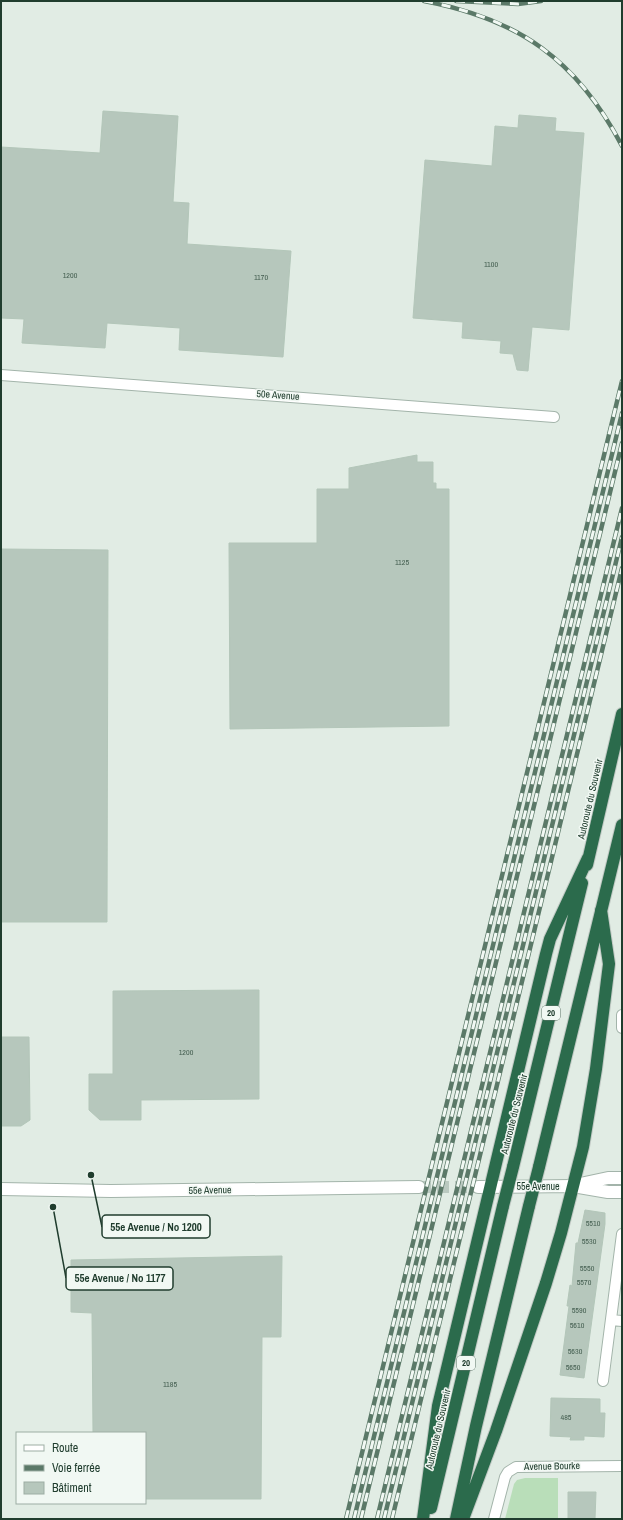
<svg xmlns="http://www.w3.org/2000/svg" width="623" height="1520" font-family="'Archivo Narrow',sans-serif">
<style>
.green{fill:#b9deb9}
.building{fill:#b6c7bc;stroke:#b3c6b9}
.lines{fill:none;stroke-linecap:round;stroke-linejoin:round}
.tertiary-tunnel{stroke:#bac9c0;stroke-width:12;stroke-dasharray:12 6;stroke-linecap:butt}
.minor-casing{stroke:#a3b4aa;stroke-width:12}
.tertiary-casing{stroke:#a3b4aa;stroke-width:14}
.motorway-casing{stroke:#c1c9c4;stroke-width:14}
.minor{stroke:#fff;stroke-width:10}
.tertiary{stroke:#fff;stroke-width:12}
.motorway{stroke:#2b6b4c;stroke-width:12}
.rail-casing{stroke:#5b7968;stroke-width:4.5}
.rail{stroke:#f1f8f3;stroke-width:3;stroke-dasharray:9;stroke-linecap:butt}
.motorway-bridge-casing{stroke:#c1c9c4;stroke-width:14;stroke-linecap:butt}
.motorway-bridge{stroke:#2b6b4c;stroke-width:12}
.labels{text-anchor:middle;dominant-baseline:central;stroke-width:3;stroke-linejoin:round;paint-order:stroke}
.number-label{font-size:8px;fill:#466052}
.shield{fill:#f1f8f3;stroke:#5f7569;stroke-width:1}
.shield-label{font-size:9px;font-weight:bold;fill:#203d2e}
.street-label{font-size:10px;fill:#203d2e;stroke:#f1f8f3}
.leader{fill:none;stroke:#203d2e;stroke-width:1.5}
.callout-dot{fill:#203d2e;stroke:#f1f8f3;stroke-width:1.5}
.callout{fill:#f1f8f3;stroke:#203d2e;stroke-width:1.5}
.callout-label{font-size:11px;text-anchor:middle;font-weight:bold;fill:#203d2e}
</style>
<rect width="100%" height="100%" fill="#e1ece4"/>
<path class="green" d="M525 1478H558V1519H505L514 1484 517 1480Z"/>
<path class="building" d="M103 111 178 116 173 202 189 203 187 244 291 251 283 357 179 350 180 328 107 323 105 348 22 343 24 319 1 318V147L100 153Z
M519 115 556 118 555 131 584 133 569 330 532 327 528 371 517 370 513 354 500 353 501 341 462 338 463 322 413 318 425 160 492 166 495 126 518 128Z
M417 455V462H433V483H436V489H449V726L230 729 229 543H317V489H349V468Z
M1 549 108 550 107 922H1Z
M259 990V1099L141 1100V1120H100L89 1110V1074H113V991Z
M1 1037H29L30 1120 21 1126H1Z
M585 1210 605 1213V1224L584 1378 560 1375 569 1306H567L570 1285 572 1286 576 1243H578Z
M282 1256 281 1337H262L261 1499H145V1433H93L92 1313 71 1312V1260Z
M551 1398 600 1399V1413H605L604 1437 584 1436V1440H570L571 1437 550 1436Z
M568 1492H596L595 1519H568Z"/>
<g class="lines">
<path class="tertiary-tunnel" d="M419 1187H478"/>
<g class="minor-casing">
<path id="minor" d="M1 375 554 417
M622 1015V1028
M611 1320 622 1321
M603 1381 622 1234
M494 1519 505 1477 508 1472 516 1467 622 1466"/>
</g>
<g class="tertiary-casing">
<path id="tertiary" d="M580 1184 608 1178H622
M478 1187 573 1186 608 1192H622
M1 1189 111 1191 419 1187"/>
</g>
<g class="motorway-casing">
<path id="motorway" d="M587 865 622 714
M513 1167 582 883
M539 1167 622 825
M431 1508 503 1206
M423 1519 438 1406 546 954 550 939 588 858
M456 1519 476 1426 529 1206
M463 1519 496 1431 546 1283 561 1233 583 1147 596 1069 609 964 601 910"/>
</g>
<use href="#minor" class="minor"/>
<use href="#tertiary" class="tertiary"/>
<use href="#motorway" class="motorway"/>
<g class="rail-casing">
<path id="rail" d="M424 1C519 19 577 60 622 146
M456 1 518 4 541 1
M346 1519 622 381
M354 1519 622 413
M361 1519 622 443
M377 1519 622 508
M384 1519 622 537
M392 1519 622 568"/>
</g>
<use href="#rail" class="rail"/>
<g class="motorway-bridge-casing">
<path id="motorway-bridge" d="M503 1206 513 1167
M529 1206 539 1167"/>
</g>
<use href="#motorway-bridge" class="motorway-bridge"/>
</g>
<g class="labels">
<g class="number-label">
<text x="491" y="264">1100</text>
<text x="70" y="275">1200</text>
<text x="261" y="277">1170</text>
<text x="402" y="562">1125</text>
<text x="186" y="1052">1200</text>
<text x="593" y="1223">5510</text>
<text x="589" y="1241">5530</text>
<text x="587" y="1268">5550</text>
<text x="584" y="1282">5570</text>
<text x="579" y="1310">5590</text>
<text x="577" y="1325">5610</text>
<text x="575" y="1351">5630</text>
<text x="573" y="1367">5650</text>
<text x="170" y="1384">1185</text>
<text x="566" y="1417">485</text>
</g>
<g class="shield">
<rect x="542" y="1006" width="18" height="14" rx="3"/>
<rect x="457" y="1356" width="18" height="14" rx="3"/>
</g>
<g class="shield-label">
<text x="551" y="1013">20</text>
<text x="466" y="1363">20</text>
</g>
<g class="street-label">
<text transform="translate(278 395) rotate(4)">50e Avenue</text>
<text transform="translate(590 799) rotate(-77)">Autoroute du Souvenir</text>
<text transform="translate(514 1114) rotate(-76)">Autoroute du Souvenir</text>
<text x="538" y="1186">55e Avenue</text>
<text transform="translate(210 1190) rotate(-1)">55e Avenue</text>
<text transform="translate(438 1429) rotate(-77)">Autoroute du Souvenir</text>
<text transform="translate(552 1466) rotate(-1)">Avenue Bourke</text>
</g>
</g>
<path class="leader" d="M91 1175L102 1227M53 1207L66 1278"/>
<g class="callout-dot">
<circle cx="91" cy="1175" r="4"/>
<circle cx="53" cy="1207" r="4"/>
</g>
<g class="callout">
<rect x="102" y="1215" width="108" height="23" rx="4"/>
<rect x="66" y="1267" width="107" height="23" rx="4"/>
</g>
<g class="callout-label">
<text x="156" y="1231">55e Avenue / No 1200</text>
<text x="120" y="1282">55e Avenue / No 1177</text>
</g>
<rect width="623" height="1520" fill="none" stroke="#203d2e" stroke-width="4"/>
<rect x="16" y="1432" width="130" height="72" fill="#f1f8f3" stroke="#9dada4"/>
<rect x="24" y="1445" width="20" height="6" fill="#ffffff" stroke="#9dada4"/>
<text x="52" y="1452" font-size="12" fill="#203d2e">Route</text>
<rect x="24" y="1465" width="20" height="6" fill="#5b7968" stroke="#9dada4"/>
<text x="52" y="1472" font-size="12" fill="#203d2e">Voie ferrée</text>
<rect x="24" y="1482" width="20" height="12" fill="#b6c7bc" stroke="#9dada4"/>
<text x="52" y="1492" font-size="12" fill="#203d2e">Bâtiment</text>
</svg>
